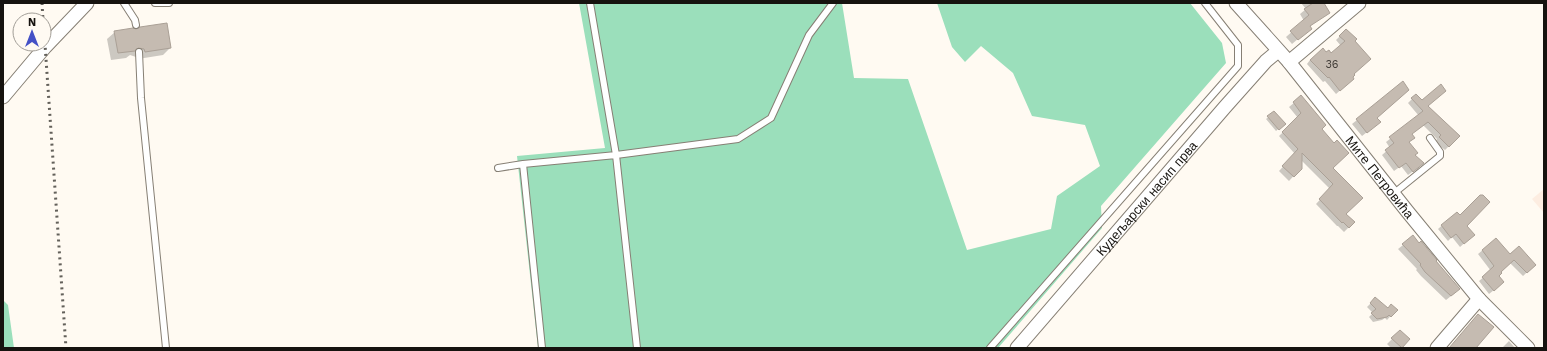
<svg xmlns="http://www.w3.org/2000/svg" width="1547" height="351" font-family="'Work Sans',sans-serif">
<style>
.industrial{fill:#fdede1}
.green{fill:#9bdfbb}
.shadow{fill:#0003}
.building{fill:#c5bbb1;stroke:#aaa096}
.lines{fill:none;stroke-linecap:round;stroke-linejoin:round}
.lane-casing{stroke:#867f74;stroke-width:8}
.street-casing{stroke:#867f74;stroke-width:15}
.lane{stroke:#fff;stroke-width:6}
.street{stroke:#fff;stroke-width:13}
.rail{stroke:#63605a;stroke-width:3;stroke-dasharray:2 4;stroke-linecap:butt}
.labels{text-anchor:middle;dominant-baseline:central;stroke-width:3.5;stroke-linejoin:round;paint-order:stroke}
.number-label{font-size:11px;fill:#423d38}
.street-label{font-size:13px;fill:#16130f;stroke:#fffaf2}
</style>
<rect width="100%" height="100%" fill="#fffaf2"/>
<path class="industrial" d="M1544 189V213L1532 199Z"/>
<path class="green" d="M579 3H842L854 78 908 79 967 250 1051 229 1057 196 1100 166 1085 125 1032 116 1013 73 981 46 965 62 952 47 937 3H1190L1222 43 1226 63 1101 206 1102 228 998 348H538L517 156 605 148Z
M3 300 8 305 14 348H3Z"/>
<path class="shadow" d="M1301 3H1323L1329 12 1309 27 1305 33 1292 44 1286 37 1304 21 1300 14 1306 9Z
M1346 30 1354 41 1353 74 1352 78 1353 79 1336 94 1325 81 1323 82 1307 64 1310 60 1326 54 1331 55 1341 46 1336 40Z
M137 31 170 48 163 55 138 59 136 57 130 55 126 58 111 60 107 39 115 32Z
M1416 95 1459 136 1445 150 1435 142 1437 139 1423 125 1411 134 1408 142 1419 167 1408 175 1401 166 1394 171 1382 155 1390 148 1386 142 1419 116 1408 103Z
M1301 97 1321 129 1345 214 1354 222 1344 232 1338 226H1337L1316 204 1330 189 1301 160V168L1289 181 1279 171 1295 154 1279 136 1298 118 1289 107Z
M1396 101 1376 118 1375 126 1362 136 1352 124 1357 120Z
M1274 112 1284 124 1276 131 1266 119Z
M1456 213 1466 226 1470 238 1460 247 1452 237 1448 241 1438 229Z
M1413 237 1455 293 1446 300 1421 276 1416 270 1417 269 1398 249Z
M1496 239 1510 256 1535 265 1523 276 1510 263 1497 276 1499 286 1489 294 1479 281 1491 271 1478 254Z
M1375 299 1387 310H1396L1387 320 1385 318 1382 320 1373 322 1369 317 1373 313 1367 307Z
M1400 331 1409 339 1400 348H1391L1387 344Z
M1509 341 1515 348H1502Z"/>
<path class="building" d="M1313 3H1324L1330 13 1310 26 1312 29 1298 40 1290 31 1309 15 1304 9Z
M167 23 171 48 145 52 144 49 138 48 135 51 118 53 114 31 133 28 136 29 140 27Z
M1346 29 1357 39 1355 41 1371 59 1354 74 1355 75 1353 77 1354 79 1340 91 1329 77 1328 78 1310 60 1323 48 1326 52 1329 50 1331 53 1345 41 1339 36Z
M1403 81 1409 90 1377 118 1381 122 1367 133 1356 119Z
M1441 84 1446 91 1428 106 1460 136 1449 147 1439 137 1441 135 1428 122 1412 134 1415 138 1409 142 1418 153 1415 155 1424 163 1413 172 1406 163 1399 168 1385 150 1394 143 1389 137 1423 111 1411 98 1416 94 1422 100Z
M1301 95 1326 125 1322 129 1334 143 1337 140 1349 153 1333 168 1363 198 1346 214 1355 222 1349 228 1343 222 1342 223 1319 199 1333 184 1302 153V169L1294 177 1282 166 1298 149 1282 132 1301 113 1293 102Z
M1274 111 1286 124 1279 130 1267 116Z
M1480 195H1483L1490 202 1467 226 1475 235 1464 244 1456 234 1451 238 1441 225 1457 212 1460 215Z
M1413 235 1419 243 1421 241 1437 260 1436 261 1460 289 1451 296 1425 272 1420 265 1421 264 1402 244Z
M1496 238 1510 254 1519 246 1536 265 1527 273 1514 260 1501 272 1502 273 1499 276 1504 282 1494 291 1482 277 1494 266 1482 250Z
M1375 297 1388 308 1391 304 1398 310 1391 317 1389 315 1387 317 1377 319 1371 313 1376 309 1370 303Z
M1478 314 1494 327 1476 348H1449Z
M1400 330 1410 339 1402 348 1391 338Z"/>
<g class="lines">
<g class="lane-casing">
<path id="lane" d="M124 3 135 20 136 25
M155 3H169
M590 3 616 155 637 348
M139 52 141 98 166 348
M523 164 542 348
M498 168 523 164 616 155 738 139 771 118 809 35 833 3
M1393 194 1440 156V152L1430 138
M990 348 1238 66V45L1205 3"/>
</g>
<g class="street-casing">
<g id="street">
<path id="s1" d="M1236 3 1289 62 1407 211 1479 299 1528 348"/>
<path d="M1289 62 1359 3"/>
<path d="M3 97 45 47 87 3"/>
<path id="s2" d="M1017 348 1225 107 1266 61 1278 51"/>
<path d="M1437 348 1479 299"/>
</g>
</g>
<use href="#lane" class="lane"/>
<use href="#street" class="street"/>
<path class="rail" d="M42 3 43 20
M44 30 66 348"/>
</g>
<g class="labels">
<g class="number-label">
<text x="1332" y="64">36</text>
</g>
<g class="street-label">
<text stroke="none"><textPath href="#s1" startOffset="226">Мите Петровића</textPath></text>
<text stroke="none"><textPath href="#s2" startOffset="198">Кудељарски насип прва</textPath></text>
</g>
</g>
<rect width="1547" height="351" fill="none" stroke="#16130f" stroke-width="8"/>
<g transform="translate(32 32)"><circle r="19" fill="#fffaf2" stroke="#a29e97"/>
<path d="M0-3L7 15L0 10L-7 15Z" fill="#4451c6"/>
<text y="-6" font-size="11" font-weight="bold" text-anchor="middle" fill="#16130f">N</text>
</g>
</svg>
